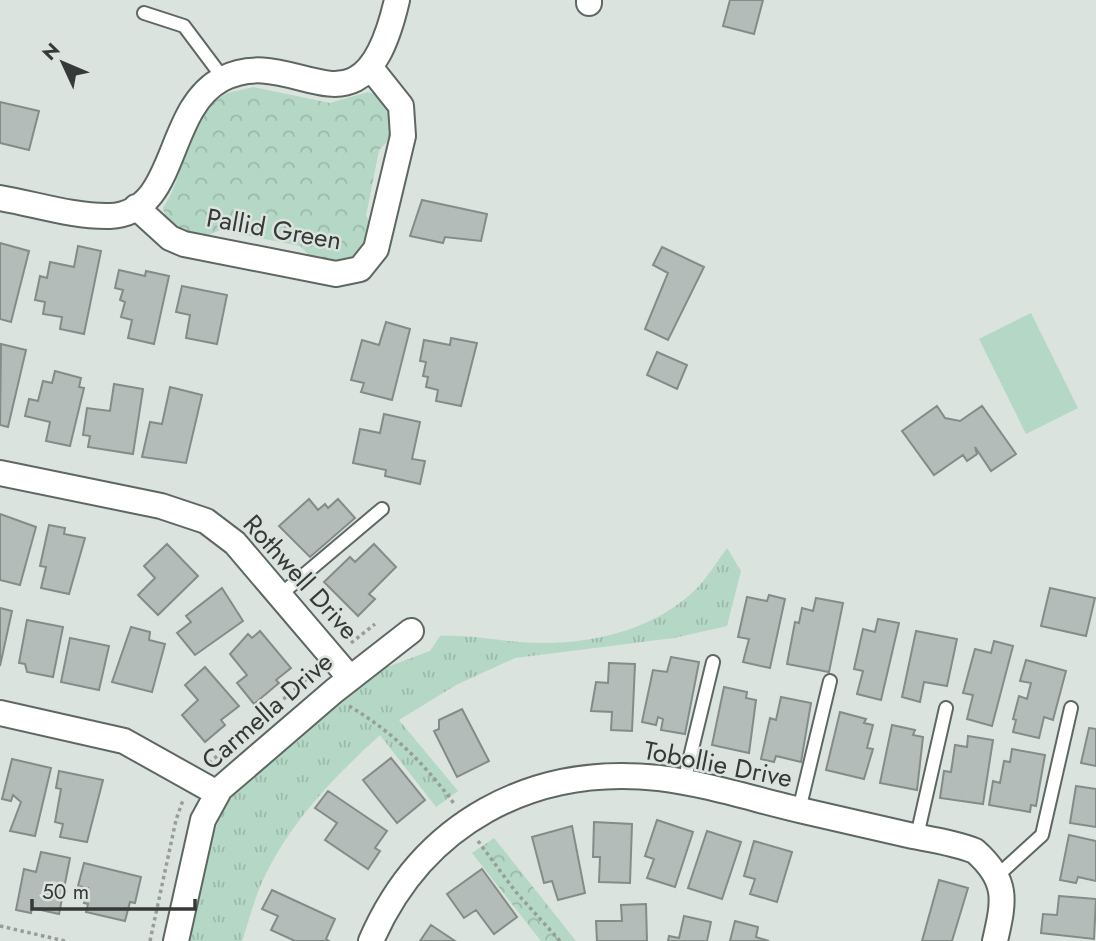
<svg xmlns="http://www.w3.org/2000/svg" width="1096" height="941" font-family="Jost,sans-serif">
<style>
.grass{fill:url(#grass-tufts)}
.forest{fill:url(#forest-crowns)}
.garden{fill:#b5d7c6}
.building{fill:#b3bcb8;stroke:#848c88;stroke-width:2}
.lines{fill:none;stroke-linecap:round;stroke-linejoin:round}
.service-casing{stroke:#5f6763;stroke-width:16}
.minor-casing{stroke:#5f6763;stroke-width:28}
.path{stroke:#979e9a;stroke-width:3.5;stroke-dasharray:3.5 3.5;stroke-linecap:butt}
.service{stroke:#fff;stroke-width:12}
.minor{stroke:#fff;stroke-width:24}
.labels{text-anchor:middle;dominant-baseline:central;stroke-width:5;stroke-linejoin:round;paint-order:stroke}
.street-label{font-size:26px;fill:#363937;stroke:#dae3de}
</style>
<defs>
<pattern id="grass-tufts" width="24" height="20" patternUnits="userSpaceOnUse" patternTransform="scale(1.75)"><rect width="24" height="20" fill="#b5d7c6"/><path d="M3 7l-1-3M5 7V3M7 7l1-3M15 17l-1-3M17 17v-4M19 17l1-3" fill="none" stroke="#9cb9ab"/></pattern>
<pattern id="forest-crowns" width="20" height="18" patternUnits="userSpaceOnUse" patternTransform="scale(1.75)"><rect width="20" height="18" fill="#b5d7c6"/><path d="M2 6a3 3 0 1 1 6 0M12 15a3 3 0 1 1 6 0" fill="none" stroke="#9cb9ab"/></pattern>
</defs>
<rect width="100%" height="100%" fill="#dae3de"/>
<path class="grass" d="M727 548 741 571 727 626 674 638 515 658 456 685 399 720 458 791 436 807 380 735C334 777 290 822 263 880 254 899 249 921 242 941H190C201 890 204 829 239 788L382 669 430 651 440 636C468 635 493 640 520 642 582 647 654 633 699 586 709 575 718 560 727 548Z"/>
<path class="forest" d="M253 87 330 103 368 92 378 95 393 114 389 140 379 150 366 216 371 224 365 245 358 256 343 264 314 260 300 246 220 230 204 237 175 231 167 222 163 208C188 172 183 122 221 97 229 91 243 90 253 87Z
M494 838 576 941H541L472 853Z"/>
<path class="garden" d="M1031 313 1078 408 1026 434 979 339Z"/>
<path class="building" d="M730 0H763L754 34 723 26Z
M0 102 39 111 29 150 0 143Z
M422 200 487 214 481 241 445 237 443 243 410 236Z
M0 243 29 251 11 322 0 319Z
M78 246 101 251 84 334 60 329 62 317 43 314 45 302 35 300 40 276 47 278 50 262 74 267Z
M662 247 704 267 668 340 645 329 668 273 653 265Z
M119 270 145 276 146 271 169 276 154 344 128 338 132 320 121 317 125 302 120 300 123 290 115 288Z
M182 286 227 295 217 344 186 338 190 315 176 312Z
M386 322 410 329 392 400 361 392 364 383 351 380 362 340 379 345Z
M451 338 477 343 461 406 436 401 438 390 426 387 428 377 423 376 426 362 420 361 424 340 450 345Z
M1 344 26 350 8 427 0 425Z
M657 352 687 365 677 389 647 375Z
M55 371 81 378 79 387 84 388 70 446 46 441 50 422 25 416 29 399 38 401 43 381 52 383Z
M114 384 143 389 133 454 88 447 90 436 83 435 87 408 110 411Z
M170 387 202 395 186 463 142 457 150 422 162 424Z
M937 406 945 418 960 421 982 406 1016 454 991 471 975 447 977 454 967 461 963 455 934 475 902 431Z
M384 414 420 422 412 459 425 461 420 484 385 476 386 470 353 463 360 429 380 433Z
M309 499 318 510 325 504 328 508 338 499 355 518 310 557 279 526Z
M0 514 36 527 20 585 0 580Z
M49 525 65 528 64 534 85 538 69 594 41 588 46 567 40 566Z
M167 544 198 576 158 615 138 595 155 578 144 566Z
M374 544 396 567 369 594 375 599 358 616 324 582 350 557 355 562Z
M222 588 243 621 195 655 177 633 191 622 186 616Z
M1050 588 1095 598 1086 636 1041 626Z
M769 595 785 599 770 668 743 662 749 639 738 637 747 597 767 601Z
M816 598 843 603 829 672 787 664 795 622 799 623 802 608 813 611Z
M0 608 12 611 0 666Z
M878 619 899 623 881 700 857 694 863 671 854 669 863 629 875 632Z
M27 620 63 627 53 677 27 672 25 664 19 663Z
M131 627 150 632 149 640 165 644 152 692 112 682Z
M260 631 291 668 276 680 279 683 254 704 237 683 247 675 230 654 248 634 252 638Z
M916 631 957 639 947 686 924 682 920 702 902 697Z
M70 638 109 646 99 690 61 682Z
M994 641 1013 646 992 726 967 719 973 695 963 693 975 649 991 653Z
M671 657 699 662 685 734 661 730 663 719 658 717 656 725 642 722 653 670 667 672Z
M1026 660 1066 671 1053 720 1044 717 1039 738 1013 732 1016 720 1013 719 1019 696 1027 699 1031 683 1020 681Z
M609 663 635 664 632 731 611 730 612 712 591 711 596 682 608 683Z
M205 667 239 706 221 720 225 725 205 742 182 715 198 700 185 685Z
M724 687 747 692 746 698 756 700 749 753 712 745Z
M781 697 811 703 801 762 776 756 774 762 761 759 770 718 776 720Z
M462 709 489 761 457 777 434 731 439 729V720Z
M840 712 866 719 864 723 873 725 867 748 873 749 864 779 826 770Z
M892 725 915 730 913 735 923 737 917 790 880 783Z
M1089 728 1096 729V766L1081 763Z
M968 736 993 740 983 804 940 798 944 771 951 772 955 745 967 747Z
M1012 749 1045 755 1036 806 1031 805 1030 812 989 805 993 781 1000 783 1004 761 1010 762Z
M391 758 425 800 397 823 363 780Z
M12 759 51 768 35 836 10 831 21 802 13 795 11 801 2 799Z
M59 771 103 780 87 842 60 837 63 824 55 822 61 789 56 788Z
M1076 786 1096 789V827L1070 823Z
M328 791 387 831 375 848 380 851 368 869 325 840 337 823 315 808Z
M657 820 693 832 675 887 647 878 654 859 645 856Z
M594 822 632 824 630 883 599 882 600 857H593Z
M572 826 585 893 558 900 552 881 544 883 532 837Z
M707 831 741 842 722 899 688 888Z
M1069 835 1096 841V881L1078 877 1076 883 1060 880Z
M754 841 792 852 777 902 750 894 755 879 744 876Z
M41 852 70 858 59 914 32 908 31 913 16 910 24 869 36 872Z
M84 863 141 877 135 903 130 902 125 921 86 912 88 904 84 903 88 888 78 886Z
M482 869 517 917 494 934 476 910 464 918 447 894Z
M939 880 968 888 952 941H922Z
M272 890 335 919 326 939 329 941H295L271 930 278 916 262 909Z
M1059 896 1096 899 1094 939 1041 933 1043 914 1057 915Z
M646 904 647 941H597L596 921H622L621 905Z
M684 916 711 922 707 941H668L669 936 679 938Z
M735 921 758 927 756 937 769 941H730Z
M431 925 455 941H420Z"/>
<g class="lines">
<g class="service-casing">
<path id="service" d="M144 13 184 26 223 78
M280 595 382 509
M684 782 713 662
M799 810 830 681
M917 836 946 708
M997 876 1042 835 1071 708"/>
</g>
<g class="minor-casing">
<path id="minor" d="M589 3V0
M0 198C35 204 74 217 110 216 179 213 164 110 222 79 296 40 361 155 397 0
M136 207 170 238 184 244 336 274 360 269 376 249 403 136 401 106 370 67
M0 473 161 506 206 521 235 543 350 678
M0 713 124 741 217 793
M176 941 203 820 220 789 334 691 411 631
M371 941C422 823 532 764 659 778 708 784 756 800 804 811 840 819 877 828 913 836 934 840 955 843 975 851 1009 881 1004 901 995 941"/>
</g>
<path class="path" d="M351 643 375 624
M349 706C393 732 425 764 455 805
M209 763 315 672
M478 841 515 891 560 941
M0 926 65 941
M150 941 176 820 183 800"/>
<use href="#service" class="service"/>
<use href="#minor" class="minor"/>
</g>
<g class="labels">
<g class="street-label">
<text transform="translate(274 229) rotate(10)">Pallid Green</text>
<text transform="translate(301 577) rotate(48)">Rothwell Drive</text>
<text transform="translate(267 711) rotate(-41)">Carmella Drive</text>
<text transform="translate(718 764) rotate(11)">Tobollie Drive</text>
</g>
</g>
<g transform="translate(63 63) rotate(314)" stroke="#dae3de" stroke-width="5" paint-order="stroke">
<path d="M0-5L12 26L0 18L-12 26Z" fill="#363937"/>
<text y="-10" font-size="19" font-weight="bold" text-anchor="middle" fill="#363937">N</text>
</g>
<path d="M32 899v10h163v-10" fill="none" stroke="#363937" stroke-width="3.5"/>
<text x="42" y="899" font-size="21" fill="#363937" stroke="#dae3de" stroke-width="5" paint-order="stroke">50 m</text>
</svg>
